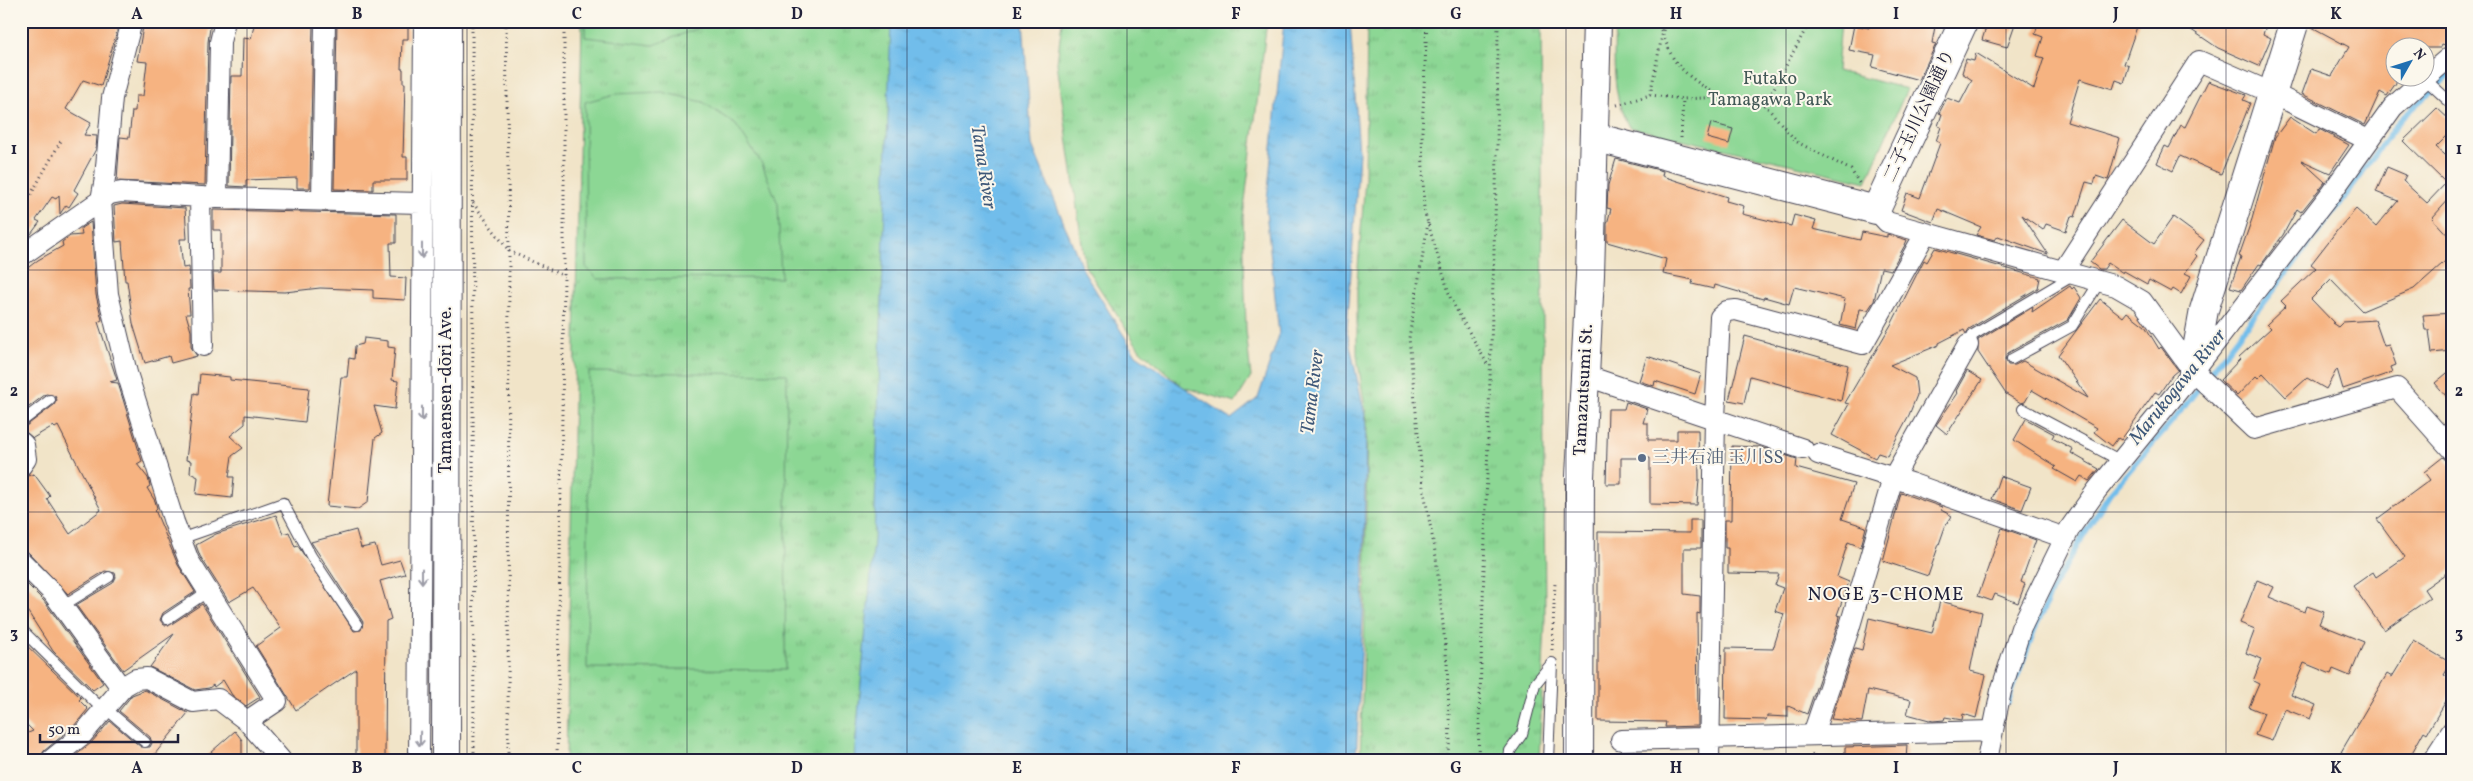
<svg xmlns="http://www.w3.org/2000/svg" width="2473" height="781" font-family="Vollkorn,'Noto Serif JP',serif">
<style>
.grass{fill:url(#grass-tufts);stroke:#577c68}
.park{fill:#8cd794;stroke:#577c68}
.water{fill:url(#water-ripples);stroke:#4a7093}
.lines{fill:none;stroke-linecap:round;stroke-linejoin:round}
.stream{stroke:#71bdeb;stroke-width:5.5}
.building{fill:#f6b381}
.lane-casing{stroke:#413f50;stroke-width:12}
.street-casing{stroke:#413f50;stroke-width:22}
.secondary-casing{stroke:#413f50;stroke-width:30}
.primary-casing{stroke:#413f50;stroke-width:30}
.path{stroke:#413f50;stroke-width:3;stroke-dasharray:1 4;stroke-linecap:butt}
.lane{stroke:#fff;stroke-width:10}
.street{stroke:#fff;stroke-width:20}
.secondary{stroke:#fff;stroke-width:28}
.primary{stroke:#fff;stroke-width:28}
.oneway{stroke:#9c9ca7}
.grid{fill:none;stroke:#22223b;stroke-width:1;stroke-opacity:0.55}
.service-dot{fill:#5c6f8a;stroke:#fbf7ec;stroke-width:2}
.labels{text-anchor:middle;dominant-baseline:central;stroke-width:4;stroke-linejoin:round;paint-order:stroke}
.park-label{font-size:18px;fill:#425856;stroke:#fbf7ec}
.street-label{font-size:18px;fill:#22223b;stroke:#fbf7ec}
.service-label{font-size:18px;fill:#4e5e75;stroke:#fbf7ec;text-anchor:start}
.water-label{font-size:19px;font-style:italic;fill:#3e5879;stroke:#fbf7ec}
.neighbourhood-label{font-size:19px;letter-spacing:1px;fill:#22223b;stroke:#fbf7ec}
.neatline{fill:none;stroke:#22223b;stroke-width:2}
.grid-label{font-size:16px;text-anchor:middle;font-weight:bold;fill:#22223b}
</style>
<defs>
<pattern id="grass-tufts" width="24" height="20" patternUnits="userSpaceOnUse" patternTransform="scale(1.25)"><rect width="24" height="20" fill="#8cd794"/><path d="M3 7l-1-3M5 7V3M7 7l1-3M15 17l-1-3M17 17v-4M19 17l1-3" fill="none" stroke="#78b880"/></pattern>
<pattern id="water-ripples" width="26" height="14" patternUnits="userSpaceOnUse" patternTransform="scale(1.25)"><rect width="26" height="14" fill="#71bdeb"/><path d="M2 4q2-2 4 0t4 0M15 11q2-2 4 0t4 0" fill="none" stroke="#62a2ca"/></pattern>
</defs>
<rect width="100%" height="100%" fill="#fbf7ec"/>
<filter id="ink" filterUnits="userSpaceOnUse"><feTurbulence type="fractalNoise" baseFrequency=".02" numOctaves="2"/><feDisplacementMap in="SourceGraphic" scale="10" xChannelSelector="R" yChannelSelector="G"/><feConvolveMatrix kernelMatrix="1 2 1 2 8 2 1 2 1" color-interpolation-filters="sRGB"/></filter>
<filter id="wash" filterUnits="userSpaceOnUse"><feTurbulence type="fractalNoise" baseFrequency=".0096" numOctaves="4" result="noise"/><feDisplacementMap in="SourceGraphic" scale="20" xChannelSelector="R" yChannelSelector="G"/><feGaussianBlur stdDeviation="1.12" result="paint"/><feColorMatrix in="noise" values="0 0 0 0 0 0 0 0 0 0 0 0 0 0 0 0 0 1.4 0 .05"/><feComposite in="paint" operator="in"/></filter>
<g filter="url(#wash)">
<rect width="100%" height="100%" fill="#f1e4c8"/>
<path class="grass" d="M582 21H892L875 538 854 760H566Z
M1062 21H1267L1243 217 1246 330 1251 377 1235 403 1183 387 1140 350 1085 266 1057 63Z
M1367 21H1541L1545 622 1539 760H1360L1365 614 1367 420 1357 356V281L1365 180Z"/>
<path class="park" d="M585 21H717L654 45 585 37Z
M1615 21H1841L1837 71 1907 89 1866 182 1629 127C1611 96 1614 56 1615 21Z
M662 92 703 102 736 125 762 164 778 204 781 278 598 279 586 267 585 102 615 94Z
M589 372 787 374 785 670 587 668Z"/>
<path class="water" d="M891 21H1023L1032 145 1083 270 1136 355 1231 419 1258 398 1279 335 1266 211 1284 21H1350L1359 153 1347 331 1366 420 1363 615 1356 760H854L874 540Z"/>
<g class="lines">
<path class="stream" d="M2008 703 2032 636 2054 586 2083 536 2110 493 2181 411 2340 204 2401 118 2452 73"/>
</g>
<g id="blocks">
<path class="building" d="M30 21H120L101 86 83 80 66 109 91 123 84 135 97 136 96 149 74 190 78 193 69 207 66 205 60 214 59 195 56 199 52 197 36 220 40 222 31 234 21 241V59L24 51 22 50 24 44 22 43Z
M144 21H211L208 42 205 185 117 181 120 137 129 138 132 111H135L136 96H143L147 62 137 61Z
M255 21 313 22 310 188H297V178L246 180V187L229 186 231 76H242L243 38 251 39Z
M337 21H408V39H402L401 69H403V83H405L403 157H407V180H373V190L334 189Z
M1870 21H1936L1932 43 1936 44 1919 80 1872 67 1875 55 1849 50 1854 25 1869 28Z
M1988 21H2016L2007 47 1982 40Z
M2039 21H2139L2124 64 2129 66 2124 83 2116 80 2113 89 2080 79 2067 122 2120 138 2108 180 2096 176 2094 184 2086 182 2075 217 2071 216 2066 231 2046 224 2043 230 2022 215 2048 254 1998 236 1995 240 1976 235 1981 227 1938 209 1933 222 1901 210 1907 193 1920 198 1940 143 1936 141 1941 127 1938 126 1942 114 1939 113 1947 98 1960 103 1972 80 1962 73 1966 59 1974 61 1976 53 2034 89 2044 58 2037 56 2043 37 2035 34Z
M2178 21H2268L2263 34 2271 38 2259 66 2218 48Z
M2310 21H2452V35L2445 45 2442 44 2440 48H2396V83L2387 96 2380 92 2365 125 2302 94 2311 69 2332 76 2349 47 2310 26Z
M2208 81 2246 95 2243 100 2250 103 2241 126 2221 174 2180 156 2173 171 2157 163 2165 146 2169 148 2181 125 2185 127Z
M2437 108 2452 122V131L2436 147 2452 161V196L2432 218 2452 240V255L2414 289 2362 311 2331 279 2311 299 2334 323H2332L2338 327 2343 322 2375 320 2384 346 2389 345 2396 365 2391 367 2393 372 2343 389 2337 369 2326 389 2307 378 2286 397 2263 373 2258 378 2256 376 2237 396 2220 380 2240 359 2239 357 2271 328 2267 324 2286 306 2281 301 2316 268 2311 264 2339 228 2356 209 2376 227 2398 201 2376 192 2387 167 2406 175 2403 181 2427 203 2446 183 2403 141Z
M2290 117 2316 134 2319 129 2349 145 2330 173 2301 160 2325 182 2301 212 2297 209 2283 235 2261 265 2259 264 2241 290 2230 287 2241 257 2239 256 2252 219 2275 137Z
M1711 123 1733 129 1729 144 1707 138Z
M1616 159 1663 171 1662 176 1727 197 1726 201 1744 206 1742 214 1791 226 1794 215 1816 221 1813 229 1860 240 1862 232 1887 237V234L1907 240 1905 245 1891 270 1881 268 1874 301 1868 310 1860 309 1856 329 1840 325 1845 299 1794 287 1789 304 1764 297 1763 299 1715 285 1714 289 1692 284 1693 280 1663 274 1666 259 1607 242V224L1611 209 1607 208 1608 185Z
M122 204 185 208 187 239H180L183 268 189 267 190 289H188L190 314H186L191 331V347L197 356 171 363 169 356 145 363 133 324 127 281H125L122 241 116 242 114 206Z
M213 210 396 214V243H390L391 277 406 278 405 300 373 298V290L320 288 285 292 214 290 213 273H221V230H213Z
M2173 217 2204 240 2194 253 2197 256 2185 273 2191 276 2181 294 2173 289 2171 292 2149 280 2147 284 2124 271 2123 273 2108 263 2104 269H2099L2090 262 2122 220 2154 244Z
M91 222 96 295 102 320 98 322 117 380 110 382 118 383 142 461 137 464 148 478 150 486 147 488 155 501 157 508 155 510 178 565 195 592 163 613 160 620 164 625H170L202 604 260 697 246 706 232 695 223 680 214 687 213 685 209 688 195 690 150 667 174 634 123 670 76 605 113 583 116 577 115 573 105 571 68 594 29 553 21 549V478L34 474 50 496 47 499 70 534 101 510 58 426 55 428 53 426 33 438 22 429 54 405 57 400 55 396 46 394 21 413V273L38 260 63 246 62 242 70 236 82 235 81 228Z
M1935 248 2040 278 2038 288 1969 329 1966 334 1964 330 1939 343V345L1890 365 1915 378 1917 395 1909 415 1887 456 1878 453 1875 458 1832 435 1849 404 1845 403 1892 323 1924 260 1927 262Z
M2070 286 2072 289 2074 287 2081 298 2068 320 2008 353 2005 359 2008 365H2015L2023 361 2088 398 2058 355 2100 299 2123 317 2127 312 2145 326 2159 349 2161 347 2178 370 2172 375 2159 394 2155 392 2121 440 2118 438 2112 446 2094 432 2097 428 2032 390 2025 402 2021 403 2006 394 1978 352V340L2033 307 2032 312Z
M2452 313V351L2432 353 2429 330H2425L2423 315Z
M1745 336 1848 365 1841 401 1750 376 1744 403 1729 400Z
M364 338 388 341V347L395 348 392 380 398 381 395 409 374 406 382 433 375 438 368 502 358 509 327 506 341 377H347L349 358 354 359 355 346 363 344Z
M1647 356 1701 374 1695 394 1655 381 1654 386 1639 381Z
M2452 369V403L2435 383Z
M1967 371 1982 380 1947 434 1936 425 1958 393 1956 391Z
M200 374 230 377V380L309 388 305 422 245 415V424L230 436 243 448 232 456 229 477H234L232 498 196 494 198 477 190 473 191 461 186 460 194 393 198 394Z
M1626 402 1647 409 1643 423H1648V440H1677V430H1698L1699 479 1697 505 1650 504V458H1621V484H1606L1608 409H1624Z
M2026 419 2054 434 2052 438 2073 449 2071 453 2099 469 2089 481 2081 476 2077 482 2054 469 2056 467 2014 440Z
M1732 446 1760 447 1797 459 1796 468 1854 484 1842 519 1866 527 1861 547 1848 542 1837 577 1849 582 1837 615 1840 616 1839 621 1807 714 1788 706V717L1767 716 1766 720 1725 719 1726 648 1773 649 1784 614 1775 611 1783 588 1775 585 1779 574 1728 573V548H1725V520H1731Z
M2443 457 2452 468V569L2424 589 2430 598 2384 630 2353 586 2373 572 2376 577 2405 557 2377 519 2430 480 2424 472Z
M2000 476 2031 487 2022 510 1992 499Z
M1901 493 1942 507 1941 510 1952 516 1945 527 1928 576 1883 561Z
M276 515 283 534 289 532 295 547 298 546 354 631 361 630 363 622 311 542 356 530 361 548 375 545 381 565 400 560 405 574 380 581 391 619 386 621 385 760H356V669L296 710 256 646 281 628 253 588 229 602 200 556 196 545 216 534Z
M1690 520H1701V548H1684V594L1700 596V614L1697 613 1698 726 1665 727 1666 722 1598 721V532L1690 533Z
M2002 528 2036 540 2021 582 2025 584 2018 603 1995 594 1992 601 1978 596Z
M21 578 44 601 103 683 93 690 53 651 21 601Z
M2257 580 2274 587 2269 597 2305 612 2307 606 2324 612 2319 624 2364 642 2350 676 2333 669 2331 674 2304 663 2291 695 2316 705 2310 719 2285 709 2272 741 2255 735 2264 713 2249 707 2259 684 2253 681 2262 659 2246 653 2255 629 2240 623Z
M1940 601 1982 612 1970 671 1986 675 1976 718 1963 714 1962 720 1945 717 1944 720 1933 721 1907 714 1911 700 1868 690 1862 722 1831 719 1855 648 1862 650 1869 618 1932 633Z
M21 640 81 698 79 700 88 709 74 726 44 751 39 760H21V736L33 731 21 719Z
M2414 641 2451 663 2444 675 2452 680V691L2427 733 2424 731 2408 760H2354L2341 752 2387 674 2392 677Z
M145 690 188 713 150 760H70L91 743 110 721 141 747H150L152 743 150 737 119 711 132 695Z
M235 731 242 740V760H202Z
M1907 745 1906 760H1845V747Z"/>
</g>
</g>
<g filter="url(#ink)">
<use href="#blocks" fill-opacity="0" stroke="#413f50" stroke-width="1"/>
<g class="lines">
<g class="lane-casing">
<path id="lane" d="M2424 78 2452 104
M1968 345 1973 335 2074 275
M2012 359 2072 326 2100 281
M2023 409 2121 461
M21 422 50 400
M180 539 283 503 311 556 357 625
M62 606 109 577
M167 619 207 592
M21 629 103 710
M105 708 145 742
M1509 760 1510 751 1522 734 1535 684 1552 663
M1548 760 1552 663"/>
</g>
<g class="street-casing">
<path id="street" d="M132 21 112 98 105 178 101 200 108 294 127 373 174 522 189 561 277 701 247 721 281 760
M2426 77 2452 55
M200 197 203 346
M217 198 220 42 225 21
M322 200 325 21
M1876 210 1887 222 2116 286 2142 301 2193 371 2254 429 2397 388 2452 450
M21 256 101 200 110 194 121 192 217 198 421 203
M2063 271 2199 61 2272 93 2368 140
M1584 375 1803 449
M21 442 24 445 26 459 21 466
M1818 454 1910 483 2065 538
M21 561 53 593 122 689
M1813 734 1849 629 1893 478 1968 345
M1621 740 1993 731
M51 760 82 735 124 686 136 679 147 678 193 702 218 699 247 721
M419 760 424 21
M1709 760 1715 418 1720 317 1727 311 1736 310 1863 344 1925 234
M1987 760 2001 691 2021 628 2070 528 2097 490 2178 391 2332 192 2393 107 2425 78
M2433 760 2452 731"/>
</g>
<g class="secondary-casing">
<path id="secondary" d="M1594 137 1876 210 1964 21
M2193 371 2204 310 2295 21"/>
</g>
<g class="primary-casing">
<path id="primary" d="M446 760 447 21
M1579 760 1580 477 1590 275 1597 21"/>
</g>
<path class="path" d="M472 21 474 760
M506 21 509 251 508 760
M1427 21 1422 132 1424 210 1451 300 1489 367
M1656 21C1664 33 1667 49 1675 61 1687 77 1705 88 1722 97
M1650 95 1683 99 1723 97 1765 105 1797 142 1851 170 1859 183
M1617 105 1650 95 1665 21
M1765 105 1810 21
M1681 138 1683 99
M473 203 509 251 564 276
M21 212 62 139
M1428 223 1409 338 1423 486 1436 557 1447 663 1450 741 1446 760
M1552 650 1555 583
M557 760 564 276V21
M1478 760 1497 155 1498 21
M1813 760V752"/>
<use href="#lane" class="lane"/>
<use href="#street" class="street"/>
<use href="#secondary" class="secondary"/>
<use href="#primary" class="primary"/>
</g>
<defs><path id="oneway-shaft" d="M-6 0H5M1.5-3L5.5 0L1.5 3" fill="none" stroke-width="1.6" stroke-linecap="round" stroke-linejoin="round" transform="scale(1.25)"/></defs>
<g class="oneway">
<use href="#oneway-shaft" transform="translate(422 251) rotate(90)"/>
<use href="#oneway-shaft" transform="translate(422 414) rotate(90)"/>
<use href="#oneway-shaft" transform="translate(422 576) rotate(90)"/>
<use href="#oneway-shaft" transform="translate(420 739) rotate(91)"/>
</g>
</g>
<path class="grid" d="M247 21V760M467 21V760M687 21V760M907 21V760M1127 21V760M1346 21V760M1566 21V760M1786 21V760M2006 21V760M2226 21V760M21 270H2452M21 512H2452"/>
<circle class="service-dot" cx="1642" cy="458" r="5"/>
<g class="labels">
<g class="park-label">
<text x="1770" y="79">Futako<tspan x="1770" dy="21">Tamagawa Park</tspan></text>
</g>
<g class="street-label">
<text transform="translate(1920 116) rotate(-65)">二子玉川公園通り</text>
<text transform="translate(446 390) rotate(-90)">Tamaensen-dōri Ave.</text>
<text transform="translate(1584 390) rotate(-87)">Tamazutsumi St.</text>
</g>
<g class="service-label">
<text x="1652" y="458">三井石油 玉川SS</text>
</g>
<g class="water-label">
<text transform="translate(983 167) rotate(81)">Tama River</text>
<text transform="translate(2178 387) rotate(-51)">Marukogawa River</text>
<text transform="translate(1313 392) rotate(-83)">Tama River</text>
</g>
<g class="neighbourhood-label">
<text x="1886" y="595">NOGE 3-CHOME</text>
</g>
</g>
<rect width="2473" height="781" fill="none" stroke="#fbf7ec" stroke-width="55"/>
<g transform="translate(2410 62) rotate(51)"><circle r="24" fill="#fbf7ec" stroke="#a4a2a5"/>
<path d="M0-4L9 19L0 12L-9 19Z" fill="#1f6fb2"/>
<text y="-8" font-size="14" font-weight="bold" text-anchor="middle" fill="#22223b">N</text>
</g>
<path d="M40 734v8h138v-8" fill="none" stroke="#22223b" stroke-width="2.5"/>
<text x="48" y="734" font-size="15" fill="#22223b" stroke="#fbf7ec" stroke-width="4" paint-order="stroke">50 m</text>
<rect x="28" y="28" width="2418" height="726" class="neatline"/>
<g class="grid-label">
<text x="137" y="19">A</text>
<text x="357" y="19">B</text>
<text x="577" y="19">C</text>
<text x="797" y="19">D</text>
<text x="1017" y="19">E</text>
<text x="1236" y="19">F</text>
<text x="1456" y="19">G</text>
<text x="1676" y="19">H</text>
<text x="1896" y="19">I</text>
<text x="2116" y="19">J</text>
<text x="2336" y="19">K</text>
<text x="14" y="154">1</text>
<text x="2459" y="154">1</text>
<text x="14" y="396">2</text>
<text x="2459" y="396">2</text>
<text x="14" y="638">3</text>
<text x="2459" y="638">3</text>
<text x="137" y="773">A</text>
<text x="357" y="773">B</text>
<text x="577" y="773">C</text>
<text x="797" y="773">D</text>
<text x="1017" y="773">E</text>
<text x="1236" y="773">F</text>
<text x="1456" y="773">G</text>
<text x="1676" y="773">H</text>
<text x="1896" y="773">I</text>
<text x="2116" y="773">J</text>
<text x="2336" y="773">K</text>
</g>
</svg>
